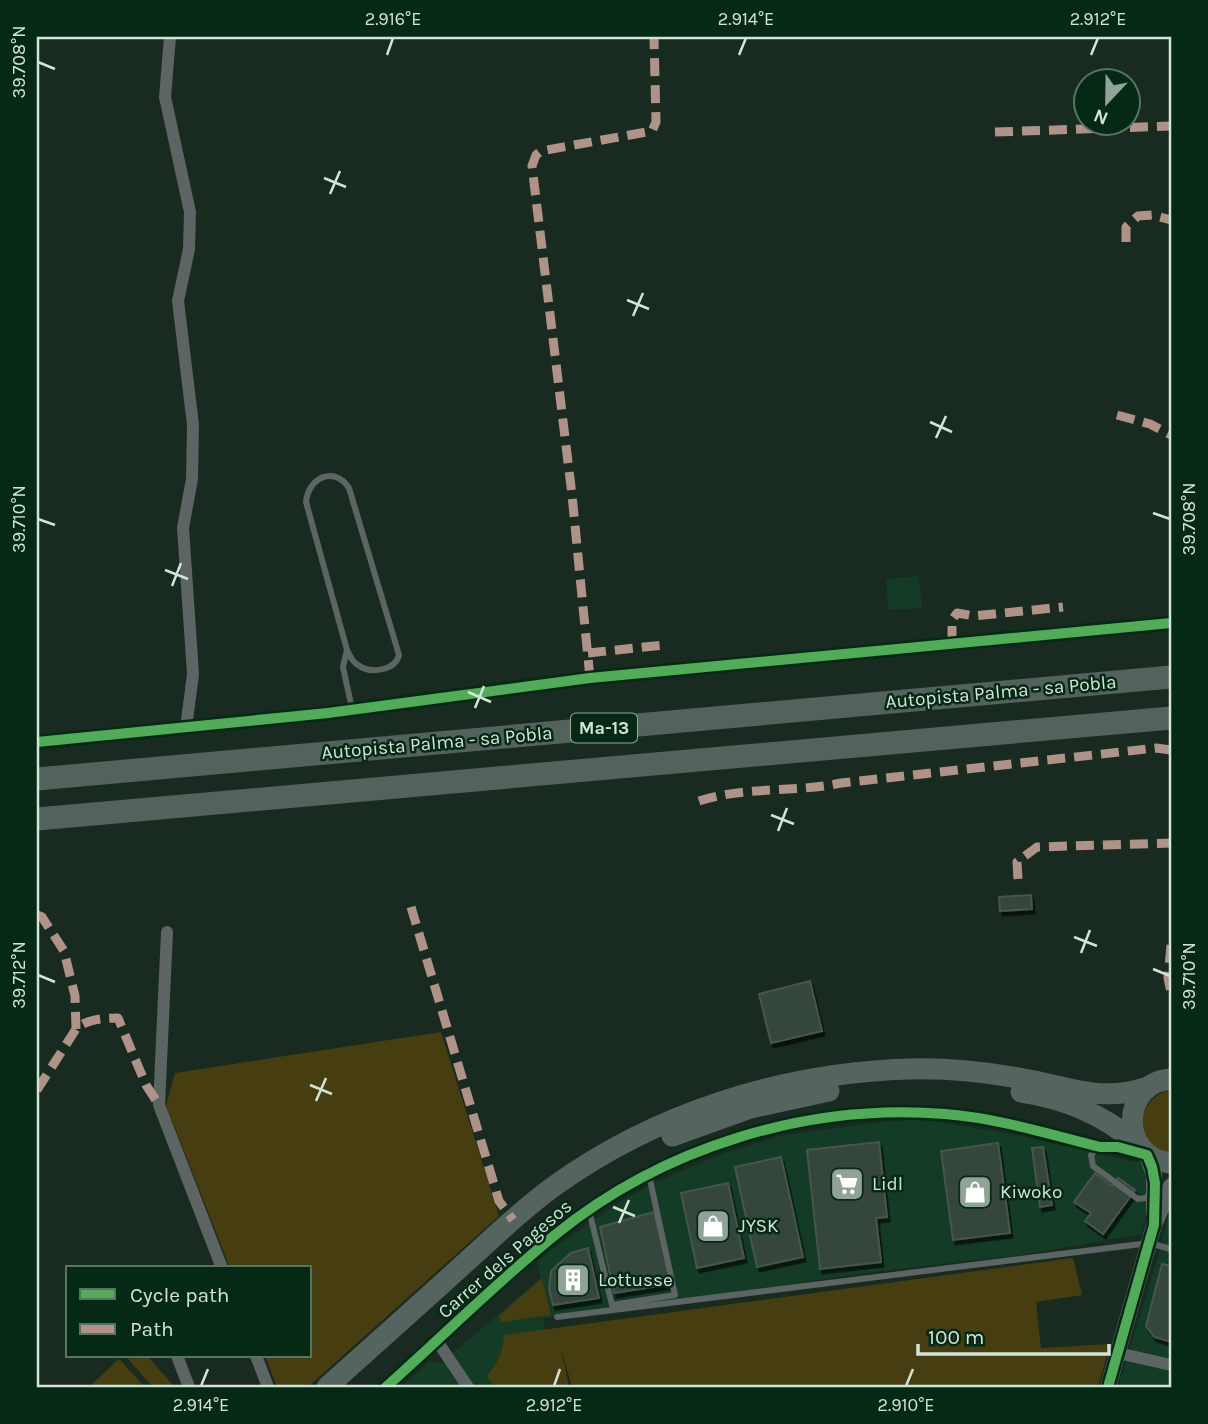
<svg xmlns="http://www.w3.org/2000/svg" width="1208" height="1424" font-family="Karla,sans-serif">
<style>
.built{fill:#143b25}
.green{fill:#463e10}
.building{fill:#35463c;stroke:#46564c;stroke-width:2;filter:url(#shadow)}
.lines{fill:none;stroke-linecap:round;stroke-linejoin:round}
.service{stroke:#5c6464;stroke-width:6}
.minor{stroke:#5c6464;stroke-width:12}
.tertiary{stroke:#5c6464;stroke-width:16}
.trunk{stroke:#566460;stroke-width:21}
.motorway{stroke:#54625e;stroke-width:23}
.quiet{stroke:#af9288;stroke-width:9;stroke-dasharray:18 9;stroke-linecap:butt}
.cycleway-casing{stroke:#062916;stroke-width:15}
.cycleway{stroke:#51ab58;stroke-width:10}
.ticks{fill:none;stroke:#d1e4d7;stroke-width:2.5}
.labels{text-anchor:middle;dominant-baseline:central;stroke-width:5;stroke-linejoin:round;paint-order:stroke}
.shield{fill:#062916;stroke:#94ac9d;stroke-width:2}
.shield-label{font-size:18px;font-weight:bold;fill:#d1e4d7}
.street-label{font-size:19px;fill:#d1e4d7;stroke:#062916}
.poi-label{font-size:19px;fill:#d1e4d7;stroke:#062916;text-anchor:start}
.neatline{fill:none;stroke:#d1e4d7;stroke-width:2.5}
.ticks-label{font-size:18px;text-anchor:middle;fill:#d1e4d7}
</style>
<defs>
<filter id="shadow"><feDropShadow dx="2.5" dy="4.5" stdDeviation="0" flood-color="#0009"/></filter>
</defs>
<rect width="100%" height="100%" fill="#192b21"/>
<path class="built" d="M919 576 922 608 888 610 886 579Z
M926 1120 1006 1133 1146 1164 1148 1207 1142 1234 1023 1255 881 1271 543 1319 555 1387H401L430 1361 441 1363 541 1278 537 1262 557 1246 620 1202 653 1183 724 1153 784 1135 888 1121Z
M1171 1203V1387H1118L1158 1257Z"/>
<path class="green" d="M441 1032 499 1216 308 1387H277L265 1356H310V1268H230L166 1105 175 1073Z
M1171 1089V1155C1134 1150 1131 1100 1171 1089Z
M1073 1258 1082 1295 1036 1302 1041 1348 1110 1344 1098 1387H572L561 1348 569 1387H494L487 1376C498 1363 503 1352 504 1335Z
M542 1278 551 1315 501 1322 499 1316Z
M131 1356H147L175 1387H153L128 1359Z
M119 1359 145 1387H89Z"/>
<path class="building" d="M1031 895 1032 909 1000 911 999 897Z
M810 981 822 1031 771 1043 759 994Z
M879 1142 887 1217 876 1218 881 1262 820 1269 807 1150Z
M998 1143 1010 1233 953 1240 941 1151Z
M1043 1147 1052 1205 1040 1207 1032 1148Z
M781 1157 803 1257 757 1267 735 1167Z
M1095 1173 1112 1186 1118 1178 1135 1190 1103 1234 1085 1221 1091 1213 1074 1202Z
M728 1183 744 1258 697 1268 681 1193Z
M654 1212 671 1284 614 1293 600 1227Z
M588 1248 599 1298 553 1305 549 1289 551 1271 571 1253Z
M1162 1264 1171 1266V1342L1154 1337 1146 1326Z"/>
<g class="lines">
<path class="service" d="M347 650C350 656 352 662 358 665 370 674 395 671 399 655L349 488C334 465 308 478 306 502L347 650 343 667 352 709
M1098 1148 1091 1155 1093 1166 1138 1199 1146 1198 1151 1191
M589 1210 612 1305 675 1295 649 1175
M557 1317 1149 1243 1171 1249"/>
<path class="minor" d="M170 37 165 97 190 212 189 249 178 301 193 425 192 479 183 528 193 674 186 728
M37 742 328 713 590 678 1171 623
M167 932 159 1105 222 1268
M437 1341 468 1387
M1118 1353 1171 1365
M177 1356 189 1387
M256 1356 268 1387
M386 1387C442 1337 497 1282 555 1235 663 1147 807 1103 945 1114 997 1118 1049 1134 1100 1147H1118L1143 1154"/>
<path class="tertiary" d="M1147 1155 1154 1175V1212
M1108 1387 1154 1225 1171 1186"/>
<path class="trunk" d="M1171 1079C1121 1082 1118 1158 1171 1163
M1021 1092C1063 1098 1104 1115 1136 1143
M672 1136 750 1108 829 1091
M327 1387C373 1346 419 1305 465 1263 493 1238 521 1210 553 1187 655 1113 782 1073 909 1069 948 1068 986 1072 1024 1079 1071 1087 1101 1103 1148 1087"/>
<path class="motorway" d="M37 779 1171 677
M37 819 1171 718"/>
<path class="quiet" d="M995 132 1171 126
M1126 242V227L1138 216 1152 215 1171 220
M1117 415 1150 424 1171 435
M952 644V620L957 613 974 616 1063 607
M588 653 664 645
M590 678 572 495 532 166 536 155 541 151 652 131 656 122 654 37
M699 801C745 786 794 793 841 783L1156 748 1171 750
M1018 879 1017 862 1037 847 1171 843
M411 907 499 1201 513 1220
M37 915 42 917 64 951 75 996 76 1029
M1171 945 1168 978 1171 992
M37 1090 76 1029C87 1019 103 1018 118 1018L146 1085 159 1105"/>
<g class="cycleway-casing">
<path id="cycleway" d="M37 742 328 713 590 678 1171 623
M386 1387C442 1337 497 1282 555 1235 663 1147 807 1103 945 1114 997 1118 1049 1134 1100 1147H1118L1147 1155 1152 1167 1155 1183 1154 1225 1108 1387"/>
</g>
<use href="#cycleway" class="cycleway"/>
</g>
<path class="ticks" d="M387 55 393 38M739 55 746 38M1091 55 1098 38M38 62 55 69M324 178 346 187M330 194 340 171M627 300 649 309M633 316 643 293M930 422 952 432M936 438 946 416M1153 513 1170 519M38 519 55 525M165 570 188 579M172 586 181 563M468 692 491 702M475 708 484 686M771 815 794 824M778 831 787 808M1074 937 1097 946M1081 953 1090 930M1153 969 1170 976M38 975 55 982M310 1085 332 1094M316 1101 326 1078M613 1207 635 1216M619 1223 629 1200M201 1386 208 1369M554 1386 560 1369M906 1386 913 1369"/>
<defs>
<g id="supermarket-square" transform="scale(1.75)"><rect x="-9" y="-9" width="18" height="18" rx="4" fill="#91a397" stroke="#062916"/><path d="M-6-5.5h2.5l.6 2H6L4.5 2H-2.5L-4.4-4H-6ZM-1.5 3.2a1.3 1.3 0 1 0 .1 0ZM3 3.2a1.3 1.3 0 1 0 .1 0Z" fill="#fff"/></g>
<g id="shop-square" transform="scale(1.75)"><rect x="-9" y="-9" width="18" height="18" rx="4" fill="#91a397" stroke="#062916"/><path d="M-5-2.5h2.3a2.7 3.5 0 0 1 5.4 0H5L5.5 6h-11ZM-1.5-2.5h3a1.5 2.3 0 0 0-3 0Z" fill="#fff"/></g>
<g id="building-square" transform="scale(1.75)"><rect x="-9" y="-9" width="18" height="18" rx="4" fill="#91a397" stroke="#062916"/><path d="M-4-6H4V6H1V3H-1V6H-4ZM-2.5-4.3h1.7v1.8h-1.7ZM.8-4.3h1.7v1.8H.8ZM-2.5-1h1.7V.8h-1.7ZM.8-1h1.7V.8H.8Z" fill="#fff"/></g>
</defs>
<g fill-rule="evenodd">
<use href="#supermarket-square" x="847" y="1184"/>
<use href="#shop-square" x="975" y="1192"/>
<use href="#shop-square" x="713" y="1226"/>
<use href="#building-square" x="573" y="1280"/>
</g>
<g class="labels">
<rect class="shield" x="571" y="713.5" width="66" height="29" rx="5"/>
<g class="shield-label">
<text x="604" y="728">Ma-13</text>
</g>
<g class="street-label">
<text transform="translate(1001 692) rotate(-5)">Autopista Palma - sa Pobla</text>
<text transform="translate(437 743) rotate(-5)">Autopista Palma - sa Pobla</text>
<text transform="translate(505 1259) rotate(-41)">Carrer dels Pagesos</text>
</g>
<g class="poi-label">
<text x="872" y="1184">Lidl</text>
<text x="1000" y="1192">Kiwoko</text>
<text x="738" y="1226">JYSK</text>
<text x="598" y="1280">Lottusse</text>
</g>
</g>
<rect width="1208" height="1424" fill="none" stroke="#062916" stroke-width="77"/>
<rect x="66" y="1266" width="245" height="91" fill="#062916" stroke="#577463" stroke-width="2"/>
<rect x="80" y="1289" width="35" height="10" fill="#51ab58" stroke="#577463" stroke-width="2"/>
<text x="130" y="1302" font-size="21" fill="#d1e4d7">Cycle path</text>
<rect x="80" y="1324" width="35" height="10" fill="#af9288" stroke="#577463" stroke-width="2"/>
<text x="130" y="1336" font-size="21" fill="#d1e4d7">Path</text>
<g transform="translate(1107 102) rotate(202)"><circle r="33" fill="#062916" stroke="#577463" stroke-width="2"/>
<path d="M0-5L12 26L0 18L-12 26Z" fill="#91a397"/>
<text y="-10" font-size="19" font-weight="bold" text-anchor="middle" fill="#d1e4d7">N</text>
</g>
<path d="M918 1344v10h191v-10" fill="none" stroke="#d1e4d7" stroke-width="3.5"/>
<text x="928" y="1344" font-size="21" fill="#d1e4d7" stroke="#062916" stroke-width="5" paint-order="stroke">100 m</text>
<rect x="38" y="38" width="1132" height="1348" class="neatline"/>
<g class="ticks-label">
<text x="393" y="25">2.916°E</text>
<text x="746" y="25">2.914°E</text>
<text x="1098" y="25">2.912°E</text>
<text transform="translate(19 62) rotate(-90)" y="6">39.708°N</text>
<text transform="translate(19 519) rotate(-90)" y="6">39.710°N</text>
<text transform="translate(1189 519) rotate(-90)" y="6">39.708°N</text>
<text transform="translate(19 975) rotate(-90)" y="6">39.712°N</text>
<text transform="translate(1189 976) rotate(-90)" y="6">39.710°N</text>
<text x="201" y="1411">2.914°E</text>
<text x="554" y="1411">2.912°E</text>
<text x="906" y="1411">2.910°E</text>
</g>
</svg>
